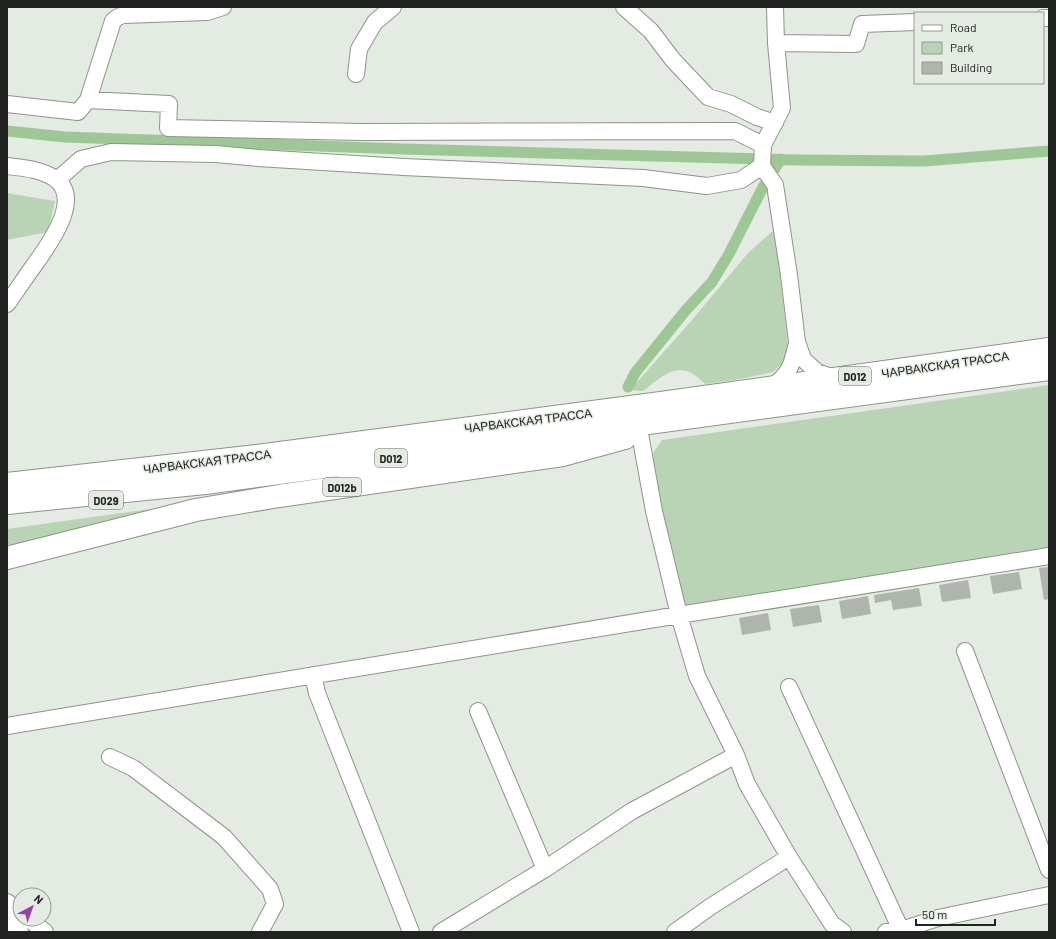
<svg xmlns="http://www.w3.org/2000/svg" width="1056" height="939" font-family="Barlow,sans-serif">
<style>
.green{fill:#b9d4b4}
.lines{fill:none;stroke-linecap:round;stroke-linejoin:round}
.canal{stroke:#9ec796;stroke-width:11}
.building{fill:#aeb5ad}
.minor-casing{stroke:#8d938b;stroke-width:18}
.highway-casing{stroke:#8d938b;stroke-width:24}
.minor{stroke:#fff;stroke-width:16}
.highway{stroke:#fff;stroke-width:22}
.labels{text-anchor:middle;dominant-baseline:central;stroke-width:3;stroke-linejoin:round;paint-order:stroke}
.shield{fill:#e4ebe2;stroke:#5c5f5a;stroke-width:1}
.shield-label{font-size:11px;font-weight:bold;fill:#212320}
.street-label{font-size:12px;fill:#212320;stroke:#e4ebe2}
</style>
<rect width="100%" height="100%" fill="#e4ebe2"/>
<path class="green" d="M7 193 55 201 48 232 7 240Z
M775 229 788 346 784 362 773 372 735 380 705 384C680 358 667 373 643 391L630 390 692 320 748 253Z
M1049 385V547L685 609 649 459 662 440Z
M186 504 7 552V529Z"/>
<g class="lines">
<path class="canal" d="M7 131 65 137 403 149 798 160 924 161 1049 151
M628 387 635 373 686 310 712 282 729 254 763 187 781 159"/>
</g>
<path class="building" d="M1049 567V599L1044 600 1039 568Z
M1019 572 1022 589 993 594 990 576Z
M968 580 971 598 942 602 939 585Z
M919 588 922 606 893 610 891 600 875 603 874 595Z
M868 596 871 614 842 619 839 601Z
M819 605 822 622 793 627 790 609Z
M768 613 771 630 742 635 739 618Z"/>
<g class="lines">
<g class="minor-casing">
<path id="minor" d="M624 7 651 31 673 60 708 97 731 104 757 117 775 123
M775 7 776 43 782 108 763 145 762 166 775 185 789 275 797 342 803 359 817 372 834 378
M1043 18H1049
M776 43 856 44 862 24 915 22
M356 74 359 49 375 22 393 7
M88 100 169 104 168 128 362 132 735 131 763 145
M7 104 78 112 88 100 113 21 118 17 123 15 207 12 223 7
M7 166C23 168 40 169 54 178 85 198 47 247 33 267 24 279 16 292 7 304
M57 180 81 159 111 152 216 154 258 158 404 167 643 178 707 186 741 180 762 166
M771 387C790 374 792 365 797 343
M640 434 654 511 679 615 697 676 736 755 747 784 789 857 832 924 843 932
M965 651 1049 870
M313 675 317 693 411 932
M789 687 901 930
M478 711 545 869
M7 726 679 615 1049 556
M110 757 133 768 224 837 270 889 275 904 260 932
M7 902 20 912
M29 919 45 932
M441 932 545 869 632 811 736 755
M675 932 710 907 789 857
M886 932 901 930 938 918 1049 895"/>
</g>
<g class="highway-casing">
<path id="highway" d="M7 484 257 456 661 403 1049 349
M7 503 205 483 1049 369
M7 558 196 510 279 496 563 455 625 438
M7 924 17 932"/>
</g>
<use href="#minor" class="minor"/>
<use href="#highway" class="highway"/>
</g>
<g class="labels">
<g class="shield">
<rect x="839" y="367" width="32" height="18" rx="3"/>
<rect x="375" y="449" width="32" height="18" rx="3"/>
<rect x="323" y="478" width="38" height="18" rx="3"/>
<rect x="89" y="491" width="34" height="18" rx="3"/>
</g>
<g class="shield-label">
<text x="855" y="376">D012</text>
<text x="391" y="458">D012</text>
<text x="342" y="487">D012b</text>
<text x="106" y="500">D029</text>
</g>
<g class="street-label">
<text transform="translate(945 364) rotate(-8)">ЧАРВАКСКАЯ ТРАССА</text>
<text transform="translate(528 420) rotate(-7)">ЧАРВАКСКАЯ ТРАССА</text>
<text transform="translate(207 461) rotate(-7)">ЧАРВАКСКАЯ ТРАССА</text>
</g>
</g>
<rect width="1056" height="939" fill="none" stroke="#212320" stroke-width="16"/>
<rect x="914" y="12" width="130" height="72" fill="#e4ebe2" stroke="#969b94"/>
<rect x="922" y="25" width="20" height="6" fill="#ffffff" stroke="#969b94"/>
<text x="950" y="32" font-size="12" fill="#212320">Road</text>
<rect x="922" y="42" width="20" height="12" fill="#b9d4b4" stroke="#969b94"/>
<text x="950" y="52" font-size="12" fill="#212320">Park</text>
<rect x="922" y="62" width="20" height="12" fill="#aeb5ad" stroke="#969b94"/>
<text x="950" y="72" font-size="12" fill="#212320">Building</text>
<g transform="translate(32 907) rotate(41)"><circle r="19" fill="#e4ebe2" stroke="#969b94"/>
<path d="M0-3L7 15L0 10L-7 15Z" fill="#9a40ac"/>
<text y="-6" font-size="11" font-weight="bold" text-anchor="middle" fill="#212320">N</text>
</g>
<path d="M916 919v6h79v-6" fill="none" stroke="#212320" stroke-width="2"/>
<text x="922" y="919" font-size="12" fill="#212320" stroke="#e4ebe2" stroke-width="3" paint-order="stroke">50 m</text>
</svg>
